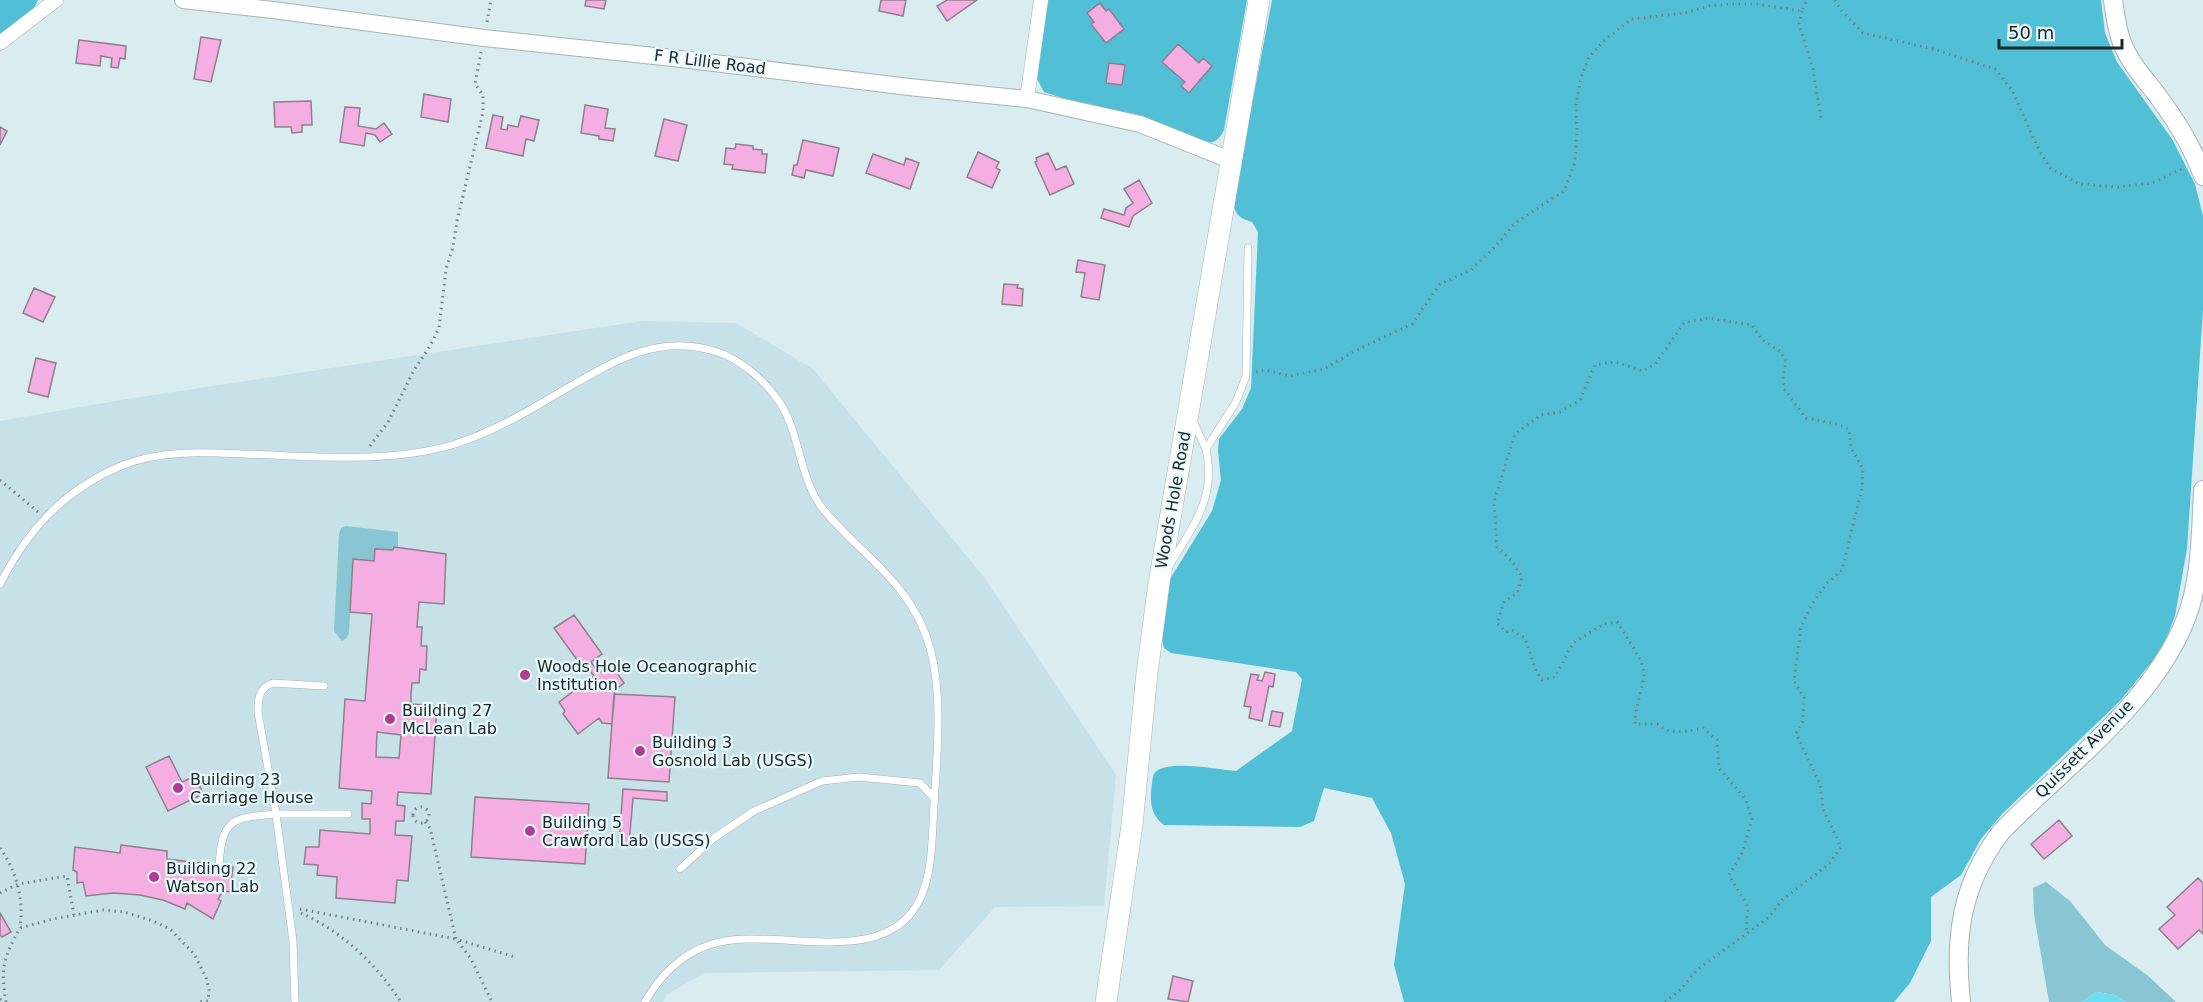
<svg xmlns="http://www.w3.org/2000/svg" width="2203" height="1002" font-family="'DejaVu Sans',sans-serif">
<style>
.built{fill:#c6e1e8}
.green{fill:#88c6d3}
.forest{fill:#51c0d6}
.water{fill:#6fdcf2}
.building{fill:#f5aee1;stroke:#8e818a;stroke-width:1.5;fill-rule:evenodd}
.lines{fill:none;stroke-linecap:round;stroke-linejoin:round}
.service-casing{stroke:#a3b4b8;stroke-width:8}
.minor-casing{stroke:#a3b4b8;stroke-width:15}
.tertiary-casing{stroke:#a3b4b8;stroke-width:18}
.secondary-casing{stroke:#a3b4b8;stroke-width:20}
.trunk-casing{stroke:#a3b4b8;stroke-width:22}
.path{stroke:#758284;stroke-width:3;stroke-dasharray:1.5 4.5;stroke-linecap:butt}
.service{stroke:#fff;stroke-width:7}
.minor{stroke:#fff;stroke-width:14}
.tertiary{stroke:#fff;stroke-width:16}
.secondary{stroke:#fff;stroke-width:18}
.trunk{stroke:#fff;stroke-width:21}
.poi-dot{fill:#ae3b95;stroke:#e7f9fd;stroke-width:2}
.labels{text-anchor:middle;dominant-baseline:central;stroke-width:4.5;stroke-linejoin:round;paint-order:stroke}
.street-label{font-size:16px;fill:#212829;stroke:#e7f9fd}
.poi-label{font-size:16px;fill:#212829;stroke:#e7f9fd;text-anchor:start}
</style>
<rect width="100%" height="100%" fill="#d9ecf0"/>
<path class="built" d="M642 321 736 323 813 369 983 576 1116 775 1104 906 995 907 939 970 704 973 666 995 663 1002H0V421L127 399Z"/>
<path class="green" d="M346 526 398 532V548L394 547 393 550H375L374 561 353 559 349 633 347 638 342 641 334 631 339 534 341 528Z
M2046 882 2071 902 2105 945 2147 975 2176 1002H2126L2115 995 2096 992 2082 1002H2049L2034 914 2033 888Z"/>
<path class="forest" d="M0 0H38L33 10 0 36Z
M1047 0H1247L1224 130C1219 140 1215 143 1204 143L1044 92 1036 77Z
M1272 0H2101L2105 33 2117 62 2172 139 2195 184 2203 216V310L2187 549 2175 616 2163 648 2120 701 2003 813 1981 839 1961 875 1931 897V941L1910 983 1894 1002H1404L1394 965 1405 884 1391 833 1372 798 1324 788 1314 821 1300 827 1164 825C1153 817 1150 806 1151 792 1152 787 1152 778 1154 774 1163 758 1220 770 1236 771L1292 731 1302 679 1296 672 1171 653 1164 648 1162 641 1170 579 1212 511 1221 480 1218 451 1219 439 1242 409 1251 388 1258 232 1252 222C1240 218 1236 216 1233 203Z"/>
<path class="water" d="M2096 992 2115 995 2126 1002H2082Z"/>
<path class="building" d="M586 0H606L604 9 585 6Z
M881 0H906L903 16 879 11Z
M947 0H977L947 21 937 6Z
M1100 3 1106 11 1109 9 1124 29 1106 43 1091 24 1094 22 1087 13Z
M201 37 221 40 211 82 194 79Z
M79 40 126 46 125 59 120 58 118 68 111 67 112 58 101 56 100 66 76 63Z
M1178 44 1199 63 1203 58 1212 66 1189 93 1181 86 1185 82 1162 62Z
M1109 63 1125 65 1122 85 1106 83Z
M424 94 451 99 448 122 421 117Z
M311 101 312 125H302V132L292 133 291 127H275L274 102Z
M585 105 608 109 605 128 615 129 613 141 599 139V136L581 133Z
M345 107 360 108 358 126 376 129 384 123 392 134 380 142 375 135 366 133 364 146 340 142Z
M493 115 503 117 501 129 507 130 508 125 518 127 521 116 539 120 534 141 526 139 523 156 486 148Z
M664 119 687 125 678 161 655 156Z
M0 127 7 131 0 145Z
M803 140 839 148 833 176 806 170 804 178 792 175 794 165H797Z
M736 144 753 146V149L762 150V154H767L765 173 732 169 733 165 724 164 726 148 735 149Z
M978 152 999 162 996 168 1000 170 992 188 967 177Z
M1048 153 1056 170 1066 166 1074 184 1050 195 1035 162 1037 161 1036 158Z
M873 154 904 165 906 158 919 163 910 189 866 173Z
M1139 180 1152 203 1133 216 1129 227 1101 218 1104 209 1124 215 1126 208 1133 203 1124 189Z
M1078 260 1105 265 1099 300 1081 297 1085 273 1076 272Z
M1004 284 1018 285 1017 288 1023 289 1022 306 1002 304Z
M34 288 55 297 43 322 23 313Z
M36 358 56 363 48 397 28 392Z
M394 547 446 554 444 604 419 602 417 627H422L421 646H427L426 670 420 669 419 683H412L411 694V704L437 706 431 794 398 792 397 805 405 806 404 821H396L395 835 412 836 408 881 397 880 395 903 336 898 337 877 317 875 318 865 304 864 306 847H319L320 830 370 834V819H362V803L371 804 372 791 339 788 345 699 365 701 372 614 350 612 353 559 374 561 375 549 393 550ZM377 732 401 735 399 758 376 757Z
M574 615 602 654 591 662 599 673 611 664 624 683 615 690 612 724 602 723 599 718 578 734 563 714 565 711 559 702 594 676 586 665 583 668 554 628Z
M1265 672 1275 674 1273 687 1269 686 1262 721 1249 718 1251 707 1244 706 1251 674 1259 675 1257 680 1262 681Z
M614 694 675 697 669 782 608 778Z
M1272 711 1283 713 1280 727 1269 725Z
M169 756 182 782 195 776 203 794 168 811 146 767Z
M623 789 667 792V801L633 798 629 844 619 843Z
M475 797 589 804 585 864 471 857Z
M2059 820 2072 836 2044 859 2031 844Z
M121 845 167 851V859L233 867 230 892 223 891 218 899 221 901 213 919 187 903 185 909 163 900 140 895 113 893 86 896 83 882 77 883V872L73 870 75 847 120 853Z
M2198 878 2203 883V934L2199 930 2178 949 2159 929 2175 915 2167 907Z
M0 913 11 932 2 937 0 935Z
M1173 976 1193 981 1188 1002 1168 999Z"/>
<g class="lines">
<g class="service-casing">
<path id="service" d="M1193 421 1206 449
M1169 566C1193 526 1217 498 1206 449L1236 402 1246 376 1248 248
M0 584C28 529 65 489 123 465 162 450 202 452 243 454 312 456 385 464 452 445 491 433 527 412 562 391 611 363 657 332 717 352 740 359 764 380 778 400 800 431 798 473 820 505 830 519 843 531 855 543 888 574 918 603 930 648 943 695 937 756 934 805 932 835 933 872 920 899 884 974 771 923 709 945 681 954 659 977 645 1002
M324 686 273 683C259 688 258 698 258 712L276 814H348
M219 866C222 818 232 818 276 814L293 941 295 1002
M680 869 714 838 754 811 822 781 859 777 920 783 934 798"/>
</g>
<g class="minor-casing">
<path id="minor" d="M0 43 56 0
M1027 99 1041 0"/>
</g>
<g class="tertiary-casing">
<path id="tertiary" d="M183 0 273 10 484 38 673 58 909 87 1027 99 1140 124 1230 160"/>
</g>
<g class="secondary-casing">
<path id="secondary" d="M2113 0C2115 15 2117 31 2123 45 2131 65 2147 81 2160 99 2177 122 2193 148 2203 176
M1961 1002C1954 937 1961 885 2001 832 2064 767 2162 697 2190 607 2201 570 2201 529 2203 490"/>
</g>
<g class="trunk-casing">
<path id="trunk" d="M1106 1002 1132 825 1147 673 1159 583 1259 0"/>
</g>
<path class="path" d="M1835 0 1841 10 1863 33 1933 49 1995 69 2012 90 2037 146 2050 168 2079 184 2118 187 2152 183 2182 169
M1802 11 1799 24 1813 69 1821 119
M487 22 491 0
M1256 372 1265 370 1290 376 1324 369 1357 350 1412 324 1440 284 1471 270 1494 248 1515 223 1564 191 1575 162 1577 132 1576 104 1581 78 1589 57 1607 38 1632 19 1685 13 1708 6 1733 4H1756L1802 11 1807 0
M370 446 388 422 414 370 430 346 439 328 446 269 453 247 457 221 483 112V95L475 84 481 52
M0 480 38 512
M413 815a8 8 0 1 1 16 0a8 8 0 1 1-16 0Z
M425 822 430 828 456 939 515 957
M0 848C17 872 24 899 20 928
M0 893 18 884 67 876 74 915
M300 909 456 939 471 959 492 1002
M301 913C343 932 376 964 401 1002
M0 999 3 1002
M6 1002C0 969 4 956 20 928L53 919 103 910 124 912 153 921 170 929 194 954 206 977 209 990 208 1001 198 1002
M1665 1002 1680 990 1697 970 1769 917 1782 900 1829 864 1841 847 1823 809 1820 784 1796 733 1803 721 1804 698 1794 681 1801 627 1811 606 1826 584 1842 570 1862 488 1863 469 1851 448 1849 429 1836 424 1806 418 1784 389 1783 376 1786 362 1781 352 1761 339 1752 325 1708 318 1684 323 1655 364 1643 371 1615 362 1595 365 1580 400 1560 412 1541 415 1515 434 1494 502 1497 547 1512 561 1522 577 1517 593 1504 602 1497 623 1506 632 1512 630 1525 638 1536 671 1542 680 1555 677 1573 643 1604 624 1617 622C1624 634 1643 659 1644 672 1644 686 1635 706 1635 724H1657L1669 731 1683 732 1703 728 1717 740 1719 768 1746 800 1752 819 1742 853 1729 875 1748 907 1746 933"/>
<use href="#service" class="service"/>
<use href="#minor" class="minor"/>
<use href="#tertiary" class="tertiary"/>
<use href="#secondary" class="secondary"/>
<use href="#trunk" class="trunk"/>
</g>
<g class="poi-dot">
<circle cx="525" cy="675" r="6"/>
<circle cx="390" cy="719" r="6"/>
<circle cx="640" cy="751" r="6"/>
<circle cx="178" cy="788" r="6"/>
<circle cx="530" cy="831" r="6"/>
<circle cx="154" cy="877" r="6"/>
</g>
<g class="labels">
<g class="street-label">
<text transform="translate(710 62) rotate(7)">F R Lillie Road</text>
<text transform="translate(1173 500) rotate(-80)">Woods Hole Road</text>
<text transform="translate(2084 749) rotate(-45)">Quissett Avenue</text>
</g>
<g class="poi-label">
<text x="537" y="666">Woods Hole Oceanographic<tspan x="537" dy="18">Institution</tspan></text>
<text x="402" y="710">Building 27<tspan x="402" dy="18">McLean Lab</tspan></text>
<text x="652" y="742">Building 3<tspan x="652" dy="18">Gosnold Lab (USGS)</tspan></text>
<text x="190" y="779">Building 23<tspan x="190" dy="18">Carriage House</tspan></text>
<text x="542" y="822">Building 5<tspan x="542" dy="18">Crawford Lab (USGS)</tspan></text>
<text x="166" y="868">Building 22<tspan x="166" dy="18">Watson Lab</tspan></text>
</g>
</g>
<path d="M1999 39v9h123v-9" fill="none" stroke="#212829" stroke-width="3"/>
<text x="2008" y="39" font-size="18" fill="#212829" stroke="#e7f9fd" stroke-width="4.5" paint-order="stroke">50 m</text>
</svg>
